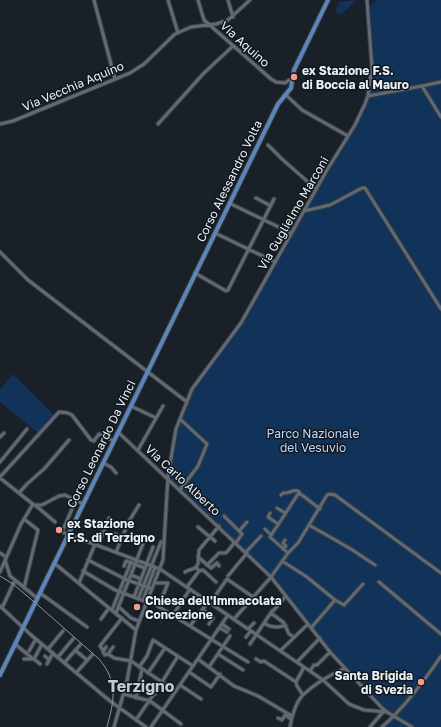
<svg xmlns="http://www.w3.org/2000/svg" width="441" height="727" font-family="'Golos Text',sans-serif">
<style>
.built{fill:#1e2936}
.green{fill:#123359}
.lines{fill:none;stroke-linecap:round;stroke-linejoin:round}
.minor-casing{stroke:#383d43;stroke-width:5}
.major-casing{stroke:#383d43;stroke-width:6}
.minor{stroke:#616973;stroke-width:3}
.major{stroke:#5c86b9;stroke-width:4}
.rail{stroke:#90969c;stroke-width:1}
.poi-dot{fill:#f49d8a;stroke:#10171f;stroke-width:1.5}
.labels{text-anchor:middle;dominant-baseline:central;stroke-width:3;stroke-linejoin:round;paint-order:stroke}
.street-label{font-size:12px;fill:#ebf0f5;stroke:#10171f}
.poi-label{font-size:12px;font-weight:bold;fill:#ebf0f5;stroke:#10171f;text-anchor:start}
.park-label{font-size:12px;fill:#bcd8fb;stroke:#10171f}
.district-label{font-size:16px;font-weight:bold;fill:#c2ccd7;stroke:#10171f}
</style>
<rect width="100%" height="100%" fill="#192028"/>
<path class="built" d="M159 608 168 613 162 624 152 618Z"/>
<path class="green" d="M357 0 341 15 335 12 339 4 337 2Z
M376 0H441V727H379L391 716 333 656 291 605 279 586 168 479 167 474 176 426 180 419 189 390 225 343 240 321 297 219 345 140 367 95 371 64 367 9Z
M13 374 54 415 38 433 0 402V389Z"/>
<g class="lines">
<g class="minor-casing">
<path id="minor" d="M94 0 115 79
M168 0 178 33
M198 0 204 20 271 79 276 82 285 83 292 78
M228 0 233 17
M422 86 441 82
M285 94 302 110 348 136
M368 96 422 86 441 117
M0 124 13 121 130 73 144 64 175 34 191 27 216 24 228 20 250 0
M158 124 204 73 233 46
M268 145 282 159 316 189
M256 198 271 206
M229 203 291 233
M304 211 330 205 362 188H365L441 309
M215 233 275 262
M0 252 28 280 187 402
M195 273 226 291 228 290 274 199
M131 406 156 418
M180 419 207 444 198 466 180 490
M118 432 271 577 330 652 382 708 387 712 412 727
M0 437 4 433
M138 450 163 406
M0 462 27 429
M103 463 111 467 116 473
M0 477 59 412 68 413 72 415 91 440 94 441 99 434 114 441
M0 478 34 505H42L59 496 65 495 83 504
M19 493 27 484 44 469 69 440
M281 495 283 493C289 494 293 489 298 491L300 493
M76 500 62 532 160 569 323 680 349 704 364 710 387 712
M35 505 55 522
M277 508 285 513
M270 513 268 517 278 524
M224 516 242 534 236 543
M24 519 38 530 24 588
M309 525 351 549 375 565
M198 527 215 541
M276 528 298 494 302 495 320 509
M265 529 271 535
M275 529 270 537 288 553
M239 531 247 522
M115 534 137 543
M98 545 109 518
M283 549 286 546 283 543 285 540
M116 552 129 521 139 505
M246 552 261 536
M0 553 6 557
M198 557 211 568 217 563 219 566
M5 560 10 576 37 598
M88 560 125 579 152 589
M282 561 307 577 335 600 311 628
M54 563 136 630
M207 565 219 553H226L235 542
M124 566 126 561 145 568
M83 571 115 590 147 602
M199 571 203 570 216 582
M0 572 21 524 33 504
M185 572C189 569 193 570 196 567
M131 575 141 579
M228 576 247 553
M379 582 441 634
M79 583 95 544
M154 583H168L164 593 159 601
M187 587 199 571 196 567 198 564 199 550 219 526
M40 593 87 627
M215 596 227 579 253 597
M134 597 153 547
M138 599 161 542
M143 600 155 567
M148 600 248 662
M335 600 344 605 363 584
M0 606 31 635 110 701 146 727
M119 607 131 618 139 621
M2 608 15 580
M112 610 131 562
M203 610 213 618 209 624
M274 610 286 596
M116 613 146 536
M271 613 284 623 289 634 294 637
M173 615 190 589
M101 619 109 608
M234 619 271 577 288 553 298 543 327 495 330 494 335 495 441 573
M264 623C270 627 277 628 283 626H286
M222 624 229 629
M190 626 208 602
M220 628 227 632
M248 629 254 623
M246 637 251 631
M15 644 33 659
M250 644 272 611
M106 647 103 652 105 655 108 654 114 658 131 661
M48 649 63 631
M75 650 87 660
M103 650 100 646 122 618
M29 651 36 639
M280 651 308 624
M108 654 113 647
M218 654 243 670
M45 656 49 660
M58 657 73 639
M24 659H34L42 644
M34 659 40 664
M198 659 234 686 258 696 292 716
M256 659 261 662 264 661 293 680 296 682 297 686 303 695
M131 661 175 691
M65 662 80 645
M297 662 320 638
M47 664 53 653
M139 667 147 656 153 640 193 666
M209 667 230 636
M310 671 314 665H317L330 652
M189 672 211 687 220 674
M76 673 92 655
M148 673 165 648
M162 682 178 656
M296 682 304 667
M140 684 155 694
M180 685 201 699
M124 694 150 701 181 724
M136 698 142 669
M278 718 282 720 285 715 291 719
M136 720 162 682
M114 727 127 681 136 630 163 560 168 476 176 429 192 389 241 323 327 170 355 125 365 104 368 96 372 67 367 0
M151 727 228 615
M290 727C292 716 295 703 303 695 314 684 330 675 345 668
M370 727 383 712
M382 727C405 707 424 681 441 656"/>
</g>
<g class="major-casing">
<path id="major" d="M0 675 278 104 291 88 294 70 328 0"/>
</g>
<use href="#minor" class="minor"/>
<use href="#major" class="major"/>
<path class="rail" d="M0 576 13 584 40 607 99 659C119 683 114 700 107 727"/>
</g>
<g class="poi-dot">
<circle cx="294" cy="77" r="4"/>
<circle cx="59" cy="530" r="4"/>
<circle cx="137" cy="607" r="4"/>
<circle cx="421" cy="682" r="4"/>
</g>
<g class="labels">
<g class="street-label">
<text transform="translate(245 44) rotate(42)">Via Aquino</text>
<text transform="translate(73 86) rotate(-23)">Via Vecchia Aquino</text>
<text transform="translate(229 181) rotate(-64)">Corso Alessandro Volta</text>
<text transform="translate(293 213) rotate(-60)">Via Guglielmo Marconi</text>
<text transform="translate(101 444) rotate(-64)">Corso Leonardo Da Vinci</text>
<text transform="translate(183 480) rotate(43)">Via Carlo Alberto</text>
</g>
<g class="poi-label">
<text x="302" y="70">ex Stazione F.S.<tspan x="302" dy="14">di Boccia al Mauro</tspan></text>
<text x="67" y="523">ex Stazione<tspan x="67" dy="14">F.S. di Terzigno</tspan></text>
<text x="145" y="600">Chiesa dell'Immacolata<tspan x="145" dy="14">Concezione</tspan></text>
<text x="413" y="675" text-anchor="end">Santa Brigida<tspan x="413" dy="14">di Svezia</tspan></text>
</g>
<g class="park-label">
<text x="313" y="433">Parco Nazionale<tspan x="313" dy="14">del Vesuvio</tspan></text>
</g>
<g class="district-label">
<text x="141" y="686">Terzigno</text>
</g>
</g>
</svg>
